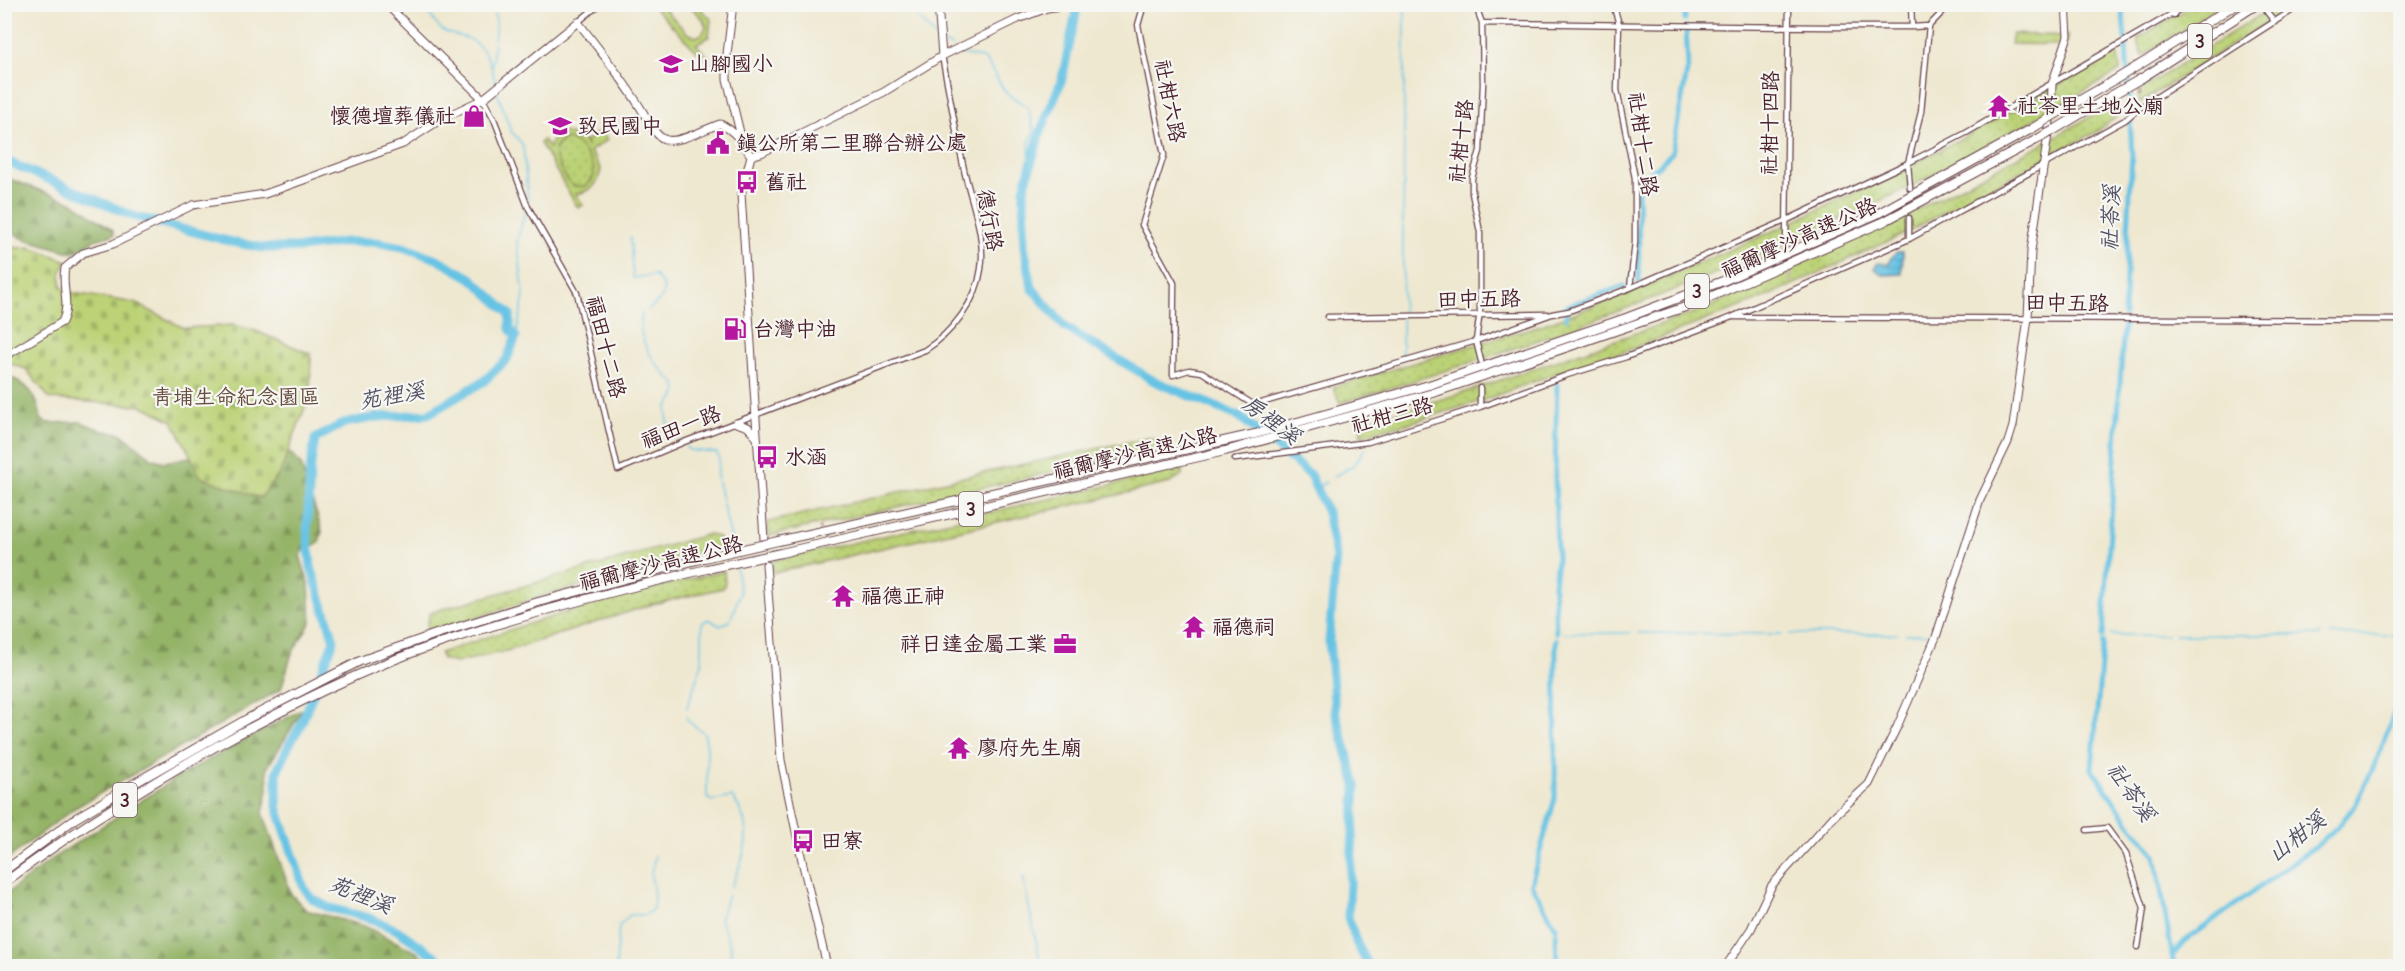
<svg xmlns="http://www.w3.org/2000/svg" width="2405" height="971" font-family="'Comic Neue','LXGW WenKai TC',sans-serif">
<style>
.grass{fill:url(#grass-dots);stroke:#827850;stroke-width:1.5}
.forest{fill:url(#forest-firs);stroke:#6f6a49;stroke-width:1.5}
.cemetery{fill:url(#cemetery-stones);stroke:#827850;stroke-width:1.5}
.park{fill:url(#park-crowns);stroke:#827850;stroke-width:1.5}
.pitch{fill:#bbd276;stroke:#827850;stroke-width:1.5;fill-rule:evenodd}
.water{fill:url(#water-rules);stroke:#587188;stroke-width:1.5}
.lines{fill:none;stroke-linecap:round;stroke-linejoin:round}
.stream{stroke:#66c3e4;stroke-width:1.5}
.canal{stroke:#66c3e4;stroke-width:5}
.river{stroke:#66c3e4;stroke-width:9}
.street-tunnel{stroke:#cec0af;stroke-width:4.5;stroke-dasharray:4.5 2;stroke-linecap:butt}
.street-casing{stroke:#633d44;stroke-width:7}
.secondary-casing{stroke:#633d44;stroke-width:9}
.highway-casing{stroke:#633d44;stroke-width:10}
.street{stroke:#fff;stroke-width:4.5}
.secondary{stroke:#fff;stroke-width:7}
.highway{stroke:#fff;stroke-width:8}
.highway-bridge-casing{stroke:#633d44;stroke-width:10;stroke-linecap:butt}
.highway-bridge{stroke:#fff;stroke-width:8}
.labels{text-anchor:middle;dominant-baseline:central;stroke-width:4.5;stroke-linejoin:round;paint-order:stroke}
.shield{fill:#f6f6f2;stroke:#7e6067;stroke-width:1.5}
.shield-label{font-size:20px;font-weight:bold;fill:#4a1f2b}
.poi-label{font-size:21px;fill:#4a1f2b;stroke:#f6f6f2;text-anchor:start}
.street-label{font-size:21px;fill:#4a1f2b;stroke:#f6f6f2}
.park-label{font-size:21px;fill:#664c3e;stroke:#f6f6f2}
.water-label{font-size:22px;font-style:italic;fill:#525062;stroke:#f6f6f2}
</style>
<defs>
<pattern id="grass-dots" width="8" height="8" patternUnits="userSpaceOnUse" patternTransform="scale(1.5)"><rect width="8" height="8" fill="#bbd276"/><path d="M2 2h.1M6 6h.1" fill="none" stroke="#a2b466" stroke-width="1.8" stroke-linecap="round"/></pattern>
<pattern id="forest-firs" width="22" height="20" patternUnits="userSpaceOnUse" patternTransform="scale(1.5)"><rect width="22" height="20" fill="#94b467"/><path d="M5 1l3.5 6h-7zM16 11l3.5 6h-7z" fill="#7b9255"/></pattern>
<pattern id="cemetery-stones" width="16" height="16" patternUnits="userSpaceOnUse" patternTransform="scale(1.5)"><rect width="16" height="16" fill="#bbd276"/><path d="M2 7V4a2 2 0 0 1 4 0v3zM10 15v-3a2 2 0 0 1 4 0v3z" fill="#a2b466"/></pattern>
<pattern id="park-crowns" width="20" height="18" patternUnits="userSpaceOnUse" patternTransform="scale(1.5)"><rect width="20" height="18" fill="#bbd276"/><path d="M2 6a3 3 0 1 1 6 0M12 15a3 3 0 1 1 6 0" fill="none" stroke="#a2b466"/></pattern>
<pattern id="water-rules" width="6" height="5" patternUnits="userSpaceOnUse" patternTransform="scale(1.5)"><rect width="6" height="5" fill="#66c3e4"/><path d="M0 2.5h6" fill="none" stroke="#5aa7c4"/></pattern>
</defs>
<rect width="100%" height="100%" fill="#f6f6f2"/>
<filter id="ink" filterUnits="userSpaceOnUse"><feTurbulence type="fractalNoise" baseFrequency=".0167" numOctaves="2"/><feDisplacementMap in="SourceGraphic" scale="12" xChannelSelector="R" yChannelSelector="G"/><feConvolveMatrix kernelMatrix="1 2 1 2 8 2 1 2 1" color-interpolation-filters="sRGB"/></filter>
<filter id="wash" filterUnits="userSpaceOnUse"><feTurbulence type="fractalNoise" baseFrequency=".008" numOctaves="4" result="noise"/><feDisplacementMap in="SourceGraphic" scale="24" xChannelSelector="R" yChannelSelector="G"/><feGaussianBlur stdDeviation="1.35" result="paint"/><feColorMatrix in="noise" values="0 0 0 0 0 0 0 0 0 0 0 0 0 0 0 0 0 1.4 0 .05"/><feComposite in="paint" operator="in"/></filter>
<g filter="url(#wash)">
<rect width="100%" height="100%" fill="#efe8d0"/>
<path class="grass" d="M2194 4 2222 5 2143 56 2137 39Z
M2276 5H2295L2140 103 2138 96 2141 89Z
M2115 52 2118 55 2120 71C2041 115 1962 163 1880 201 1706 284 1525 349 1340 403L1333 387 1544 324 1637 290 1780 228 1910 166 2020 107Z
M2117 101 2118 116 2096 132 1898 237 1761 299 1626 351 1557 373 1484 400 1410 423 1361 435 1360 423 1469 391 1702 310 1901 218 2053 138Z
M568 139C578 140 595 163 594 173 594 179 590 182 586 186 581 187 577 187 572 185 568 182 566 177 563 173 556 161 547 144 568 139Z
M1147 438 1158 439 1167 446 768 536V522L959 478Z
M1182 469V475L1170 483 773 573 772 561Z
M709 534 718 537 723 546 539 597 429 633 427 625 430 613 446 608Z
M724 571 725 583 723 588 653 604 510 650 456 663 442 659 440 653C533 621 628 593 724 571Z"/>
<path class="forest" d="M4 177 74 203 113 230 114 235 94 240 73 253 22 238 5 228Z
M14 379C32 387 38 401 41 419L46 423 81 422 103 431 120 433 153 459 165 462 189 457 220 479 274 447 293 455 301 465 322 531 319 543 304 550 300 556 309 585 311 622 292 653 281 689 73 809 5 861 4 647 7 646 4 593 7 585 4 581 5 380Z
M303 709 267 768 268 790 263 813 291 894 306 910 364 926 418 953 433 966H5V895L56 856 184 773Z"/>
<path class="cemetery" d="M4 243 16 248 31 247 67 261 61 272V287L73 293 135 303 184 328 234 325 256 331 311 354 310 394 280 473 260 498 201 477 173 421 143 406 50 399 26 369 5 362Z"/>
<path class="park" d="M2012 34 2068 36 2065 45 2010 44Z"/>
<path class="pitch" d="M652 5H661L687 33 696 37 702 34 706 27 703 19 689 5H697L711 19 709 37 696 44 708 57 705 60Z
M601 131 607 140 590 151 601 169C598 185 592 191 576 194L583 205 578 208 540 143 543 140 549 148 551 142 563 132 581 138 588 147 585 141ZM568 139C578 140 595 163 594 173 594 179 590 182 586 186 581 187 577 187 572 185 568 182 566 177 563 173 556 161 547 143 568 139Z"/>
<path class="water" d="M1897 252H1903L1902 274 1883 275 1874 268 1878 263 1889 264 1890 259Z"/>
<g class="lines">
<path class="stream" d="M437 4 430 14C444 44 463 29 479 46 489 55 493 72 496 85
M491 4 496 20 492 65
M905 4 936 37
M945 43 952 47
M959 53 985 59 1006 93 1028 107 1034 131 1029 143 1030 167
M497 92 511 131 523 145 528 200
M630 237 633 278 655 275 664 287 662 298 648 310
M642 314C635 341 657 368 676 384L677 393 667 408 668 433 677 440
M516 337 524 296 517 241 526 208
M1402 360 1405 4
M685 446 689 450 717 453 719 458 717 478 732 543
M1333 477 1354 465 1365 449
M1316 488 1326 482
M1564 633H1630
M1638 633 1782 634
M1790 634H1898
M1906 634H1927
M2110 635H2167
M2175 635H2321
M2329 635H2400
M687 708 702 663V623L709 619 720 626 730 621 740 593 736 566
M687 716V720L704 733 707 747V798L712 801 732 797C756 827 745 856 731 887
M1023 877 1040 961 1059 962 1060 966
M728 895 720 919 730 944 734 966
M616 966 619 926 630 915H645L653 909 654 895 651 874 655 855"/>
<path class="canal" d="M1684 4 1685 20
M2122 4 2125 38
M2126 44 2130 110
M1639 282 1638 187 1643 180 1672 153 1688 66 1686 28
M2124 315 2132 152 2130 121
M1566 318V306L1624 286
M1556 633 1554 585 1557 559 1555 471 1557 385
M2103 636 2124 324
M2103 642 2092 769 2130 824 2155 854 2174 966
M1556 928 1531 884 1555 798 1556 640
M1556 933 1557 966
M2172 956 2185 941 2320 843 2341 823 2356 804 2377 760 2400 697"/>
<path class="river" d="M1078 4 1062 79 1039 136 1024 189V246L1032 288 1065 327 1154 381 1240 417 1310 475 1327 512 1336 557 1329 641 1335 711 1356 785 1348 917 1357 944 1369 966
M4 160 133 216 232 242 264 248H301L346 242H375L403 247 437 259 471 278 510 314V329L516 337 507 359 484 381 428 414 378 417 344 423 315 439 310 470 307 530 311 567 334 640 300 727 290 743 277 771V807L304 888 313 899 327 907 369 918 397 930 435 956 446 966"/>
</g>
</g>
<g filter="url(#ink)">
<g class="lines">
<path class="street-tunnel" d="M2135 61 2138 93
M1909 218 1910 188
M1786 263 1787 279
M821 521 834 550"/>
<g class="street-casing">
<path id="street" d="M1144 4 1138 25 1164 155 1142 225 1174 283 1173 375 1189 370 1202 372 1254 405 1476 341 1552 314 1569 311 1630 288 1785 221 1908 163 1966 133 2189 4
M1475 4 1482 23 1483 84 1480 151 1472 178V193L1480 232V311L1476 341 1481 361
M1613 4 1619 24 1617 90 1635 178V242L1630 288
M1911 4 1912 27
M2173 4 2174 15
M2267 12 2275 22
M578 22 600 4
M1482 23C1625 24 1769 28 1912 27L1929 26 1950 4
M483 99 494 119 528 207 577 293 618 470 684 442 925 350C952 333 977 301 981 269 986 238 972 204 965 174 956 135 950 95 942 56
M1910 188 1908 163 1921 112 1929 26
M1909 239V218
M1786 241 1789 4
M1328 317 1547 314
M1734 317 2400 320
M1480 388V407L1567 375 1626 357 1732 317 1909 239 2125 120 2138 109 2302 4
M1235 459 1368 442 1480 407
M2087 830 2107 828 2126 854 2144 908 2138 947"/>
</g>
<g class="secondary-casing">
<path id="secondary" d="M386 4 483 99
M733 4 727 54V79L742 141
M938 4 942 56
M751 156 761 153 884 92 942 56 1018 19 1047 8 1076 4
M4 357 62 322C71 305 61 286 65 268L83 253 113 244 193 205 265 194 403 144 443 118 483 99 578 22C601 52 624 80 643 112 649 122 655 137 667 140 680 143 707 128 720 124 734 130 743 143 751 156L741 194 764 539
M736 423 748 427 757 438
M766 565 781 760 803 865 827 966
M1726 966 1751 929 1772 885 1835 815 1869 784 1897 727 1936 637 1980 500 2008 442 2013 426 2028 318 2031 251 2051 114 2052 84 2068 36 2066 4"/>
</g>
<g class="highway-casing">
<path id="highway" d="M2141 64 2236 4
M2142 78 2258 4
M2056 114 2113 81
M2054 130 2114 94
M778 541 1255 434 1429 385 1626 318 1723 281 1877 214 2033 128
M781 553 1225 451 1433 393 1694 304 1883 222 2032 142
M4 871 76 818 140 780 247 719 360 661 436 634 538 602 704 558
M4 883C73 831 147 785 222 743 292 705 364 668 440 643 528 613 617 590 707 569"/>
</g>
<use href="#street" class="street"/>
<use href="#secondary" class="secondary"/>
<use href="#highway" class="highway"/>
<g class="highway-bridge-casing">
<path id="highway-bridge" d="M2113 81 2141 64
M2114 94 2142 78
M2033 128 2056 114
M2032 142 2054 130
M704 558 778 541
M707 569 781 553"/>
</g>
<use href="#highway-bridge" class="highway-bridge"/>
</g>
</g>
<defs>
<g id="school-bare" transform="scale(1.8)"><path d="M0-5L7-2L0 1L-7-2ZM-4 1L0 2.5L4 1V4Q0 6-4 4Z" fill="#b5179e" stroke="#f6f6f2" stroke-width="2.5" paint-order="stroke"/></g>
<g id="temple-bare" transform="scale(1.8)"><path d="M0-6L5-2H3V0L6.5 2.5H4V6H1.5V3h-3V6H-4V2.5H-6.5L-3 0V-2H-5Z" fill="#b5179e" stroke="#f6f6f2" stroke-width="2.5" paint-order="stroke"/></g>
<g id="shop-bare" transform="scale(1.8)"><path d="M-5-2.5h2.3a2.7 3.5 0 0 1 5.4 0H5L5.5 6h-11ZM-1.5-2.5h3a1.5 2.3 0 0 0-3 0Z" fill="#b5179e" stroke="#f6f6f2" stroke-width="2.5" paint-order="stroke"/></g>
<g id="civic-bare" transform="scale(1.8)"><path d="M-.6-6.5H3V-4.5H.6V-3L4-1V1h2V6H-6V1h2V-1L-.6-3ZM-1.2 2.5V6h2.4V2.5Z" fill="#b5179e" stroke="#f6f6f2" stroke-width="2.5" paint-order="stroke"/></g>
<g id="bus-bare" transform="scale(1.8)"><path d="M-5-6H5V4H4V6H2V4H-2V6H-4V4H-5ZM-3.5-4V0h7V-4ZM-3.5 1.2v1.5H-2V1.2ZM2 1.2v1.5H3.5V1.2Z" fill="#b5179e" stroke="#f6f6f2" stroke-width="2.5" paint-order="stroke"/></g>
<g id="fuel-bare" transform="scale(1.8)"><path d="M-5.5-6h7V0h2V4h1.3V-2.5L3-4.5l.8-.8L6-3V5H2.5V1h-1V6h-7ZM-4.2-4.7v3.2H.2V-4.7Z" fill="#b5179e" stroke="#f6f6f2" stroke-width="2.5" paint-order="stroke"/></g>
<g id="office-bare" transform="scale(1.8)"><path d="M-6-3h4V-5.5h4V-3h4V5H-6ZM-1-4.5V-3h2v-1.5ZM-6 0V1H6V0Z" fill="#b5179e" stroke="#f6f6f2" stroke-width="2.5" paint-order="stroke"/></g>
</defs>
<g fill-rule="evenodd">
<use href="#school-bare" x="671" y="64"/>
<use href="#temple-bare" x="1999" y="106"/>
<use href="#shop-bare" x="474" y="116"/>
<use href="#school-bare" x="560" y="126"/>
<use href="#civic-bare" x="718" y="143"/>
<use href="#bus-bare" x="747" y="182"/>
<use href="#fuel-bare" x="735" y="329"/>
<use href="#bus-bare" x="767" y="457"/>
<use href="#temple-bare" x="843" y="596"/>
<use href="#temple-bare" x="1194" y="627"/>
<use href="#office-bare" x="1065" y="644"/>
<use href="#temple-bare" x="959" y="748"/>
<use href="#bus-bare" x="803" y="841"/>
</g>
<g class="labels">
<g class="shield">
<rect x="2188" y="24" width="24" height="34" rx="4.5"/>
<rect x="1685" y="274" width="24" height="34" rx="4.5"/>
<rect x="959" y="492" width="24" height="34" rx="4.5"/>
<rect x="113" y="783" width="24" height="34" rx="4.5"/>
</g>
<g class="shield-label">
<text x="2200" y="41">3</text>
<text x="1697" y="291">3</text>
<text x="971" y="509">3</text>
<text x="125" y="800">3</text>
</g>
<g class="poi-label">
<text x="689" y="64">山腳國小</text>
<text x="2017" y="106">社苓里土地公廟</text>
<text x="456" y="116" text-anchor="end">懷德壇葬儀社</text>
<text x="578" y="126">致民國中</text>
<text x="736" y="143">鎮公所第二里聯合辦公處</text>
<text x="765" y="182">舊社</text>
<text x="753" y="329">台灣中油</text>
<text x="785" y="457">水涵</text>
<text x="861" y="596">福德正神</text>
<text x="1212" y="627">福德祠</text>
<text x="1047" y="644" text-anchor="end">祥日達金屬工業</text>
<text x="977" y="748">廖府先生廟</text>
<text x="821" y="841">田寮</text>
</g>
<g class="street-label">
<text transform="translate(1170 101) rotate(79)">社柑六路</text>
<text transform="translate(1770 123) rotate(-89)">社柑十四路</text>
<text transform="translate(1461 141) rotate(-84)">社柑十路</text>
<text transform="translate(1643 144) rotate(82)">社柑十二路</text>
<text transform="translate(990 220) rotate(80)">德行路</text>
<text transform="translate(1799 238) rotate(-24)">福爾摩沙高速公路</text>
<text transform="translate(1479 299) rotate(-1)">田中五路</text>
<text transform="translate(2067 303) rotate(1)">田中五路</text>
<text transform="translate(606 347) rotate(76)">福田十二路</text>
<text transform="translate(1392 415) rotate(-15)">社柑三路</text>
<text transform="translate(681 427) rotate(-21)">福田一路</text>
<text transform="translate(1135 453) rotate(-13)">福爾摩沙高速公路</text>
<text transform="translate(661 563) rotate(-14)">福爾摩沙高速公路</text>
</g>
<g class="park-label">
<text x="236" y="397">青埔生命紀念園區</text>
</g>
<g class="water-label">
<text transform="translate(2111 218) rotate(-88)">社苓溪</text>
<text transform="translate(392 396) rotate(-10)">苑裡溪</text>
<text transform="translate(1271 420) rotate(36)">房裡溪</text>
<text transform="translate(2131 792) rotate(55)">社苓溪</text>
<text transform="translate(2297 837) rotate(-38)">山柑溪</text>
<text transform="translate(361 895) rotate(22)">苑裡溪</text>
</g>
</g>
<rect width="2405" height="971" fill="none" stroke="#f6f6f2" stroke-width="24"/>
</svg>
